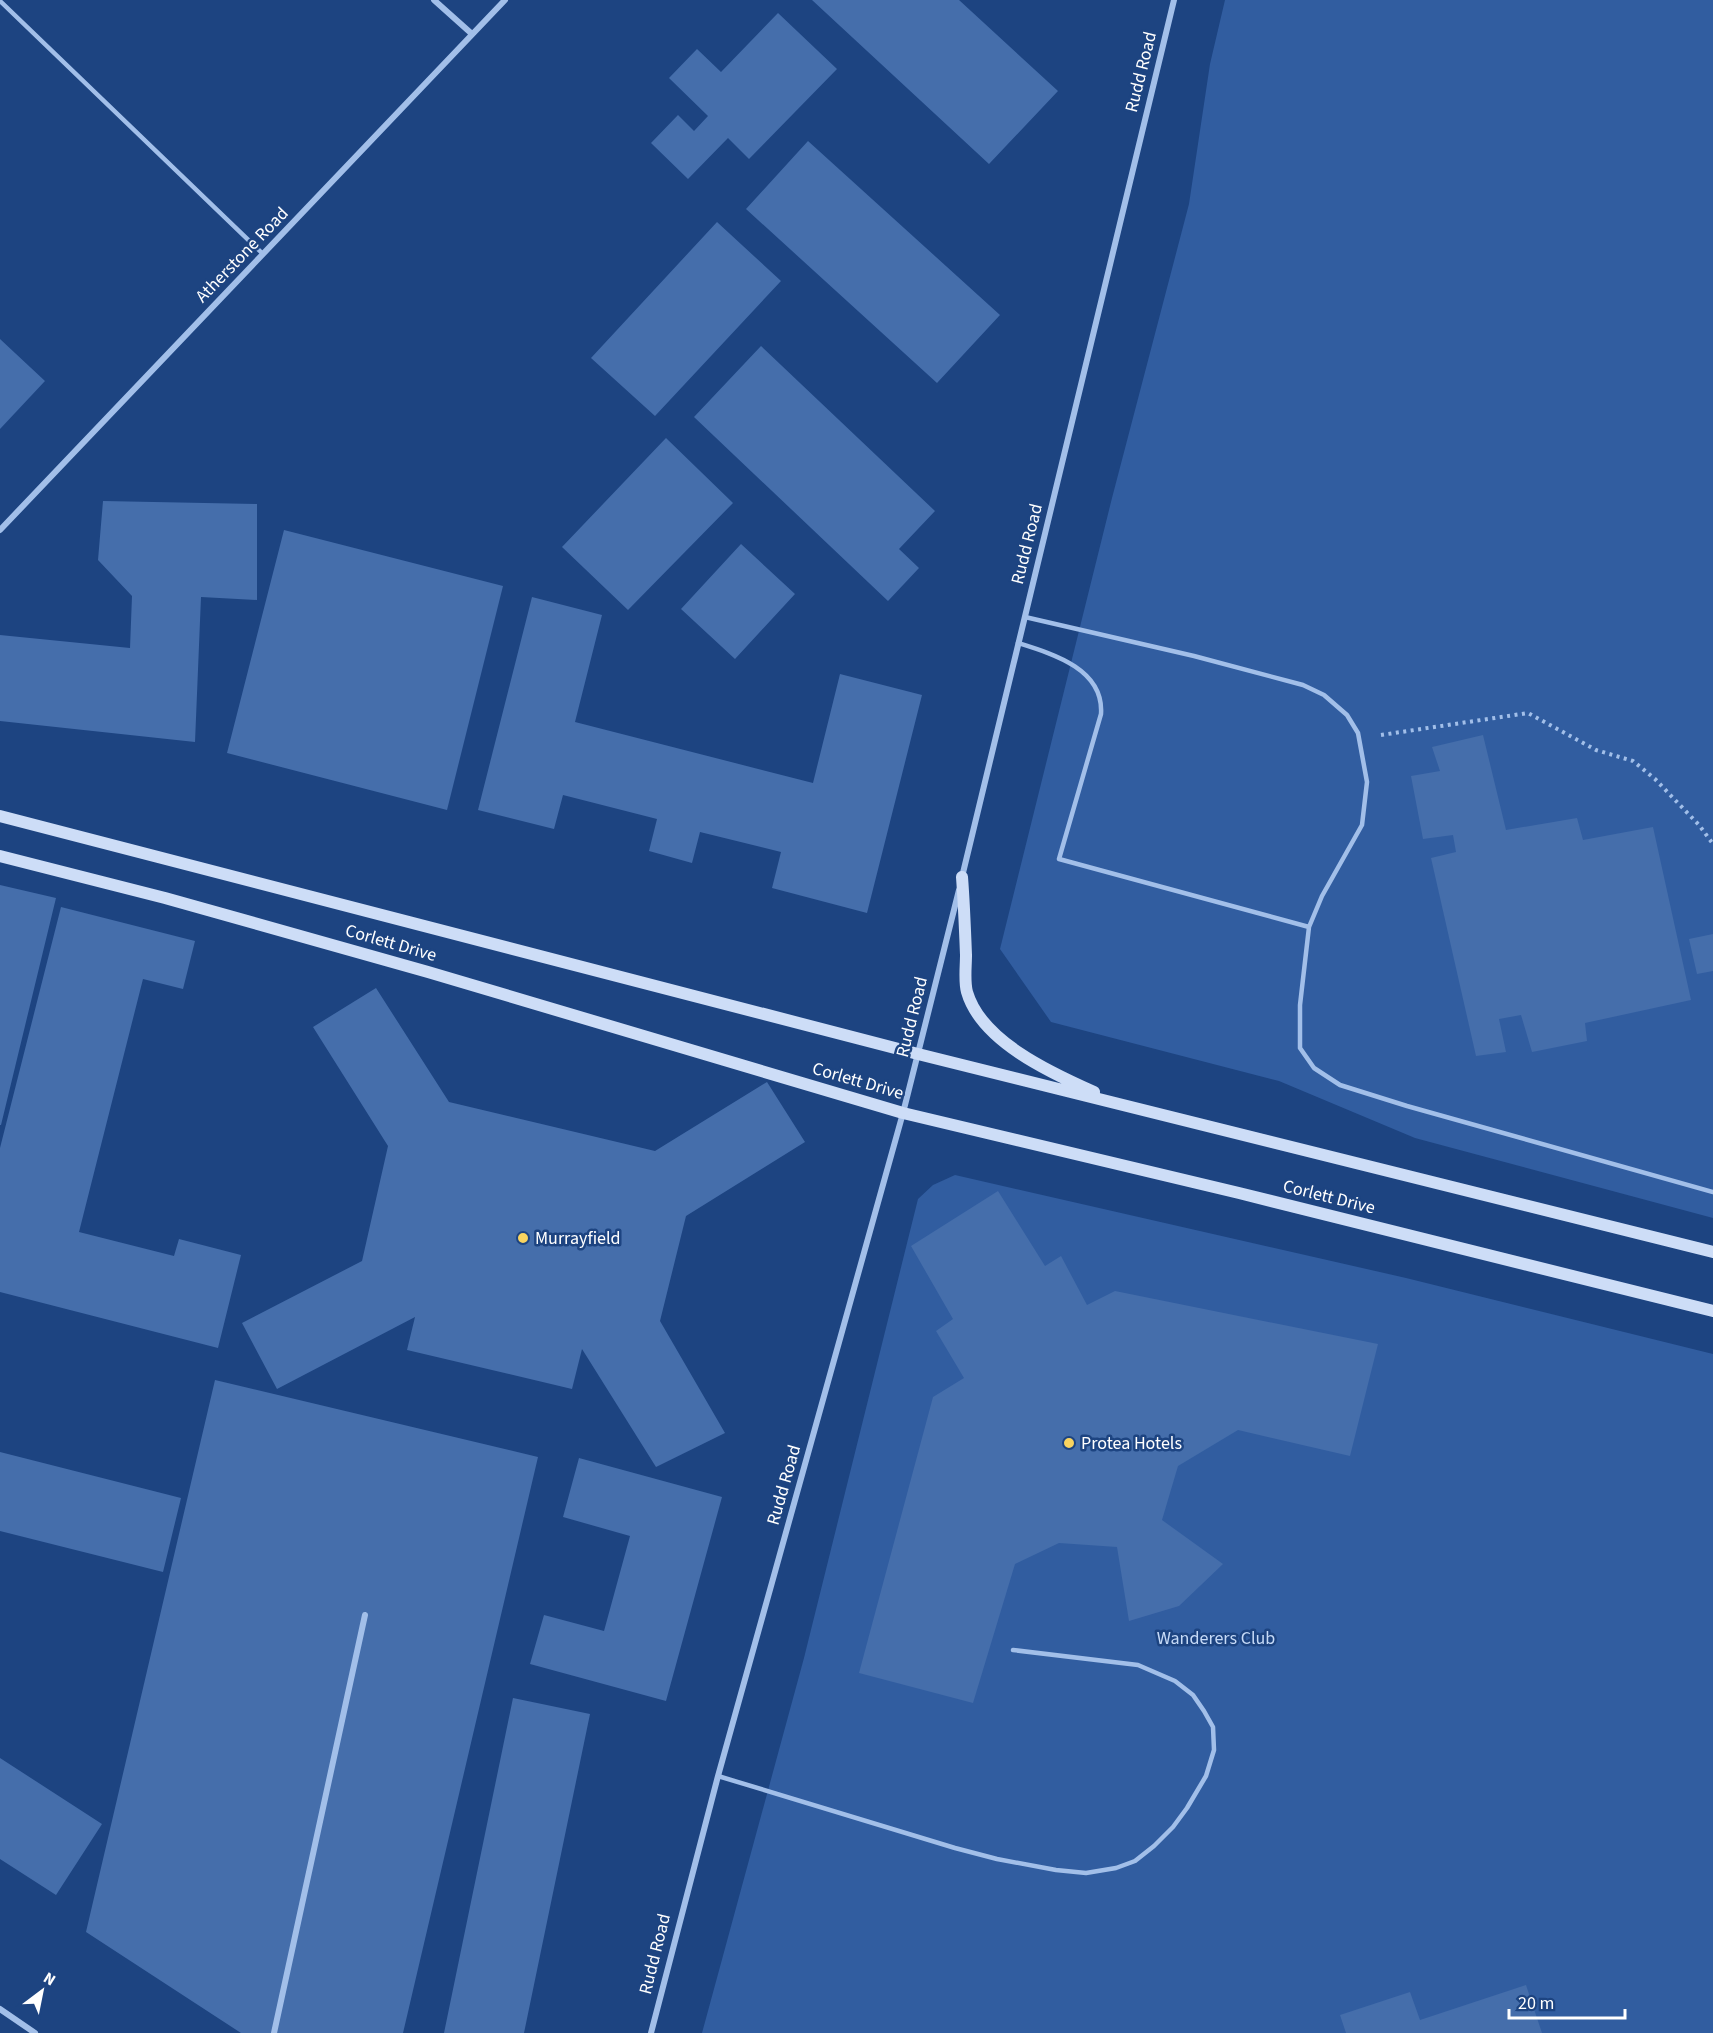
<svg xmlns="http://www.w3.org/2000/svg" width="1713" height="2033" font-family="'Source Sans 3',sans-serif">
<style>
.green{fill:#315da0}
.building{fill:#456eab}
.lines{fill:none;stroke-linecap:round;stroke-linejoin:round}
.path{stroke:#a2bfe9;stroke-width:4;stroke-dasharray:3 4.5;stroke-linecap:butt}
.lane{stroke:#a2bfe9;stroke-width:4.5}
.street{stroke:#a2bfe9;stroke-width:6}
.secondary{stroke:#cdddf7;stroke-width:12}
.poi-dot{fill:#f9d460;stroke:#1d4481;stroke-width:2}
.labels{text-anchor:middle;dominant-baseline:central;stroke-width:5;stroke-linejoin:round;paint-order:stroke}
.street-label{font-size:18px;fill:#fff;stroke:#1d4481}
.poi-label{font-size:18px;fill:#fff;stroke:#1d4481;text-anchor:start}
.park-label{font-size:18px;fill:#c6daf7;stroke:#1d4481}
</style>
<rect width="100%" height="100%" fill="#1d4481"/>
<path class="green" d="M1225 0H1713V1218L1415 1138 1279 1081 1051 1022 1000 949 1112 498 1189 204 1210 64Z
M955 1175 1406 1278 1713 1354V2033H702L804 1658 918 1199 933 1185Z"/>
<path class="building" d="M812 0H959L1058 91 989 164Z
M778 13 837 69 749 159 728 138 688 179 651 143 678 115 694 131 708 116 669 78 697 49 721 72Z
M808 141 1000 315 937 383 746 209Z
M717 222 781 281 655 416 591 358Z
M0 339 45 381 0 429Z
M761 346 935 511 899 549 919 568 888 601 694 417Z
M666 438 733 503 628 610 562 547Z
M103 501 257 504V600L201 597 195 742 0 721V635L130 648 132 596 98 560Z
M284 530 503 586 447 810 227 753Z
M741 544 795 594 735 659 681 609Z
M532 597 602 615 575 722 813 783 840 674 922 695 867 913 772 888 781 852 700 832 692 863 649 851 657 819 563 795 554 829 478 810Z
M1483 735 1506 830 1577 818 1583 840 1653 827 1691 1000 1585 1023 1587 1041 1532 1052 1521 1015 1499 1019 1506 1052 1476 1056 1431 858 1456 852 1453 835 1423 839 1411 776 1440 771 1432 747Z
M0 885 56 898 1 1125H0Z
M61 907 195 941 183 989 143 979 79 1232 174 1256 179 1239 241 1255 218 1348 0 1292V1148Z
M1713 934V971L1697 974 1689 939Z
M376 988 449 1102 655 1151 767 1082 805 1142 686 1216 660 1321 725 1433 656 1467 582 1349 572 1389 407 1350 415 1317 277 1389 242 1323 362 1261 388 1146 313 1027Z
M998 1191 1045 1266 1061 1256 1087 1305 1115 1291 1378 1344 1350 1456 1238 1430 1178 1466 1162 1520 1223 1564 1179 1606 1129 1621 1117 1547 1059 1543 1015 1564 973 1703 859 1673 933 1397 964 1378 936 1331 953 1319 911 1246Z
M215 1380 538 1457 403 2033H241L86 1932Z
M0 1452 181 1498 163 1572 0 1531Z
M579 1458 722 1497 666 1701 530 1664 544 1615 604 1631 630 1536 563 1517Z
M513 1698 590 1714 524 2033H444Z
M0 1758 102 1824 56 1895 0 1859Z
M1526 1985 1542 2033H1346L1340 2015 1410 1992 1420 2020Z"/>
<g class="lines">
<path class="path" d="M1381 735 1528 713 1596 750 1633 761 1655 779 1699 825 1713 844"/>
<path class="lane" d="M0 1 263 254
M1025 617 1194 656 1303 685 1324 695 1347 715 1358 733 1367 782 1362 825 1322 896 1309 927 1300 1005V1048L1314 1068 1340 1085 1407 1106 1713 1192
M1018 643C1053 654 1104 669 1101 714L1059 859 1309 927
M718 1776 955 1848 997 1859 1056 1870 1086 1873 1116 1868 1135 1861 1154 1846 1173 1827 1187 1808 1206 1776 1214 1750 1213 1727 1204 1711 1193 1695 1175 1681 1138 1665 1013 1650"/>
<path class="street" d="M434 0 472 34
M0 530 505 0
M962 877 1174 0
M0 2009 35 2033
M274 2033 365 1615
M651 2033 718 1776 903 1113 959 890"/>
<path class="secondary" d="M0 816 918 1054 1713 1252
M0 856 165 898 428 972 903 1113 1239 1193 1713 1311
M962 877C964 903 965 929 966 955 966 967 964 981 967 992 981 1041 1051 1073 1094 1092"/>
</g>
<g class="poi-dot">
<circle cx="523" cy="1238" r="6"/>
<circle cx="1069" cy="1443" r="6"/>
</g>
<g class="labels">
<g class="street-label">
<text transform="translate(1141 72) rotate(-76)">Rudd Road</text>
<text transform="translate(242 255) rotate(-46)">Atherstone Road</text>
<text transform="translate(1027 544) rotate(-76)">Rudd Road</text>
<text transform="translate(391 943) rotate(16)">Corlett Drive</text>
<text transform="translate(912 1017) rotate(-76)">Rudd Road</text>
<text transform="translate(858 1081) rotate(16)">Corlett Drive</text>
<text transform="translate(1329 1197) rotate(14)">Corlett Drive</text>
<text transform="translate(784 1485) rotate(-74)">Rudd Road</text>
<text transform="translate(655 1954) rotate(-76)">Rudd Road</text>
</g>
<g class="poi-label">
<text x="535" y="1238">Murrayfield</text>
<text x="1081" y="1443">Protea Hotels</text>
</g>
<g class="park-label">
<text x="1216" y="1638">Wanderers Club</text>
</g>
</g>
<g transform="translate(42 1991) rotate(32)" stroke="#1d4481" stroke-width="4.5" paint-order="stroke">
<path d="M0-4.5L10 22L0 15L-10 22Z" fill="#ffffff"/>
<text y="-9" font-size="16" font-weight="bold" text-anchor="middle" fill="#ffffff">N</text>
</g>
<path d="M1509 2009v9h116v-9" fill="none" stroke="#ffffff" stroke-width="3"/>
<text x="1518" y="2009" font-size="18" fill="#ffffff" stroke="#1d4481" stroke-width="4.5" paint-order="stroke">20 m</text>
</svg>
